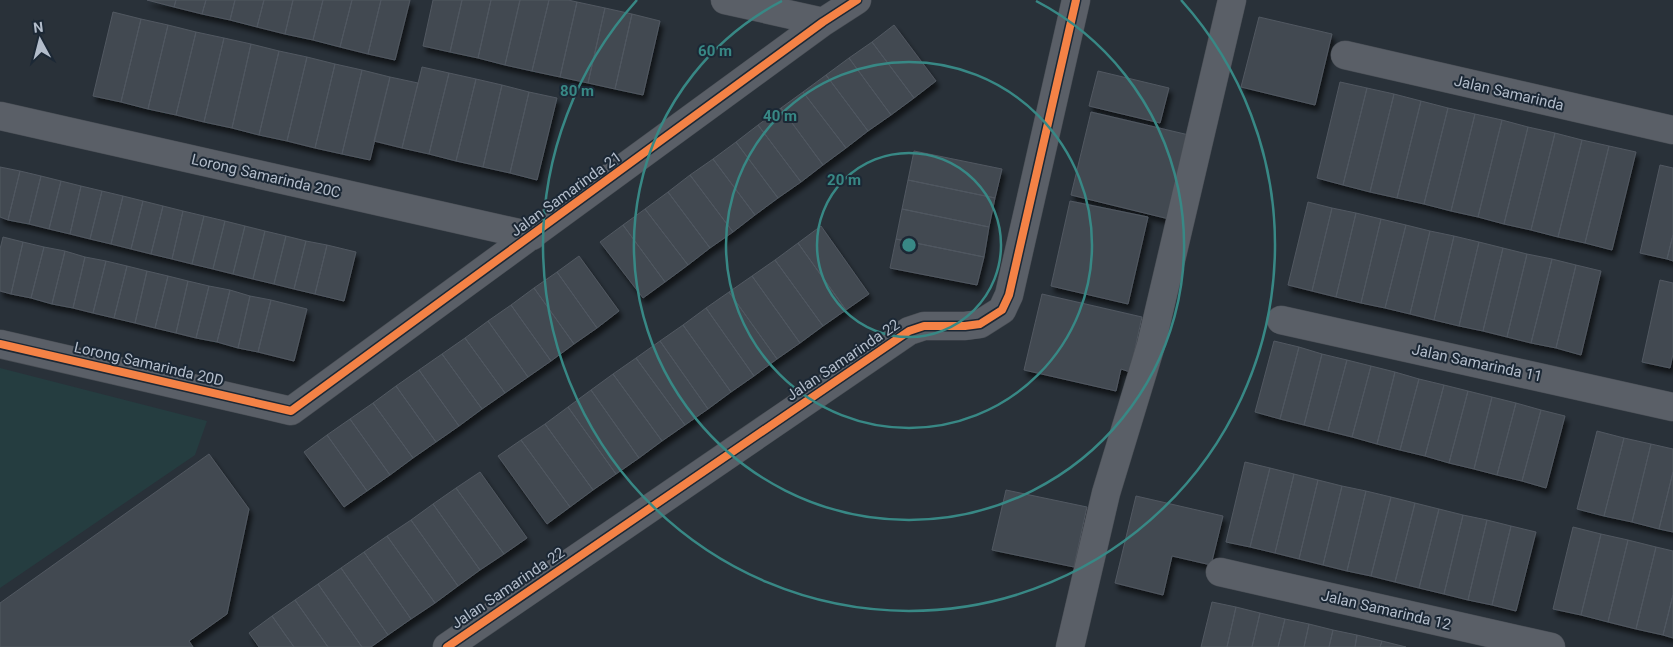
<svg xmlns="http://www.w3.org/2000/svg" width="1673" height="647" font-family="Roboto,sans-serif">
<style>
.green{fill:#253d40}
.building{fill:#434a51;stroke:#515861;filter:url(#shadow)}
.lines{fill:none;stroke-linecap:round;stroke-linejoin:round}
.minor-casing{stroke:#484d54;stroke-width:29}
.minor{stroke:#5a5f67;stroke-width:28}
.cycleway-casing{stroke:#1c2835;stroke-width:11}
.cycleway{stroke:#f48246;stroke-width:8}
.ring{fill:none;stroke:#388885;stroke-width:2.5}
.labels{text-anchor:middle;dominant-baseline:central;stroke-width:4;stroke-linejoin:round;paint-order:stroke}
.street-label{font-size:15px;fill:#b3bdcb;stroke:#1c2835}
.centre{fill:#388885;stroke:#1c2835;stroke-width:2.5}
.ring-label{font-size:15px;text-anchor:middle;font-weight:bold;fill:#388885;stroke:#1c2835;stroke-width:4;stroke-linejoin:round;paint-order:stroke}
</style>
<defs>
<filter id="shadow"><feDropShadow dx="3" dy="5.5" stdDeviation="2.5" flood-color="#0009"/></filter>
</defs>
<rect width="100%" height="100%" fill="#293139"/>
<path class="green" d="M0 368 207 421 195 455 0 588Z"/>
<path class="building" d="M147 0H176L174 7Z
M176 0H206L202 14 174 7Z
M206 0H235L230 20 202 14Z
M235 0H264L257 27 230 20Z
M264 0H293L285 34 257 27Z
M293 0H323L313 40 285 34Z
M323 0H352L340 47 313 40Z
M352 0H381L368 54 340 47Z
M381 0H410L395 60 368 54Z
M433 0H462L450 52 423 46Z
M462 0H491L478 58 450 52Z
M491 0H520L505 65 478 58Z
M520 0H549L532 71 505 65Z
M549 0H568L577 2 560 77 532 71Z
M577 2 605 8 588 83 560 77Z
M605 8 632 14 615 89 588 83Z
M113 12 141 19 121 102 93 96Z
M632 14 660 21 643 95 615 89Z
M1259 17 1332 34 1315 105 1241 87Z
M141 19 168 25 148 109 121 102Z
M168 25 196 32 176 115 148 109Z
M894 25 936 81 914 98 872 42Z
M196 32 224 38 204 122 176 115Z
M224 38 251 44 232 128 204 122Z
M872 42 914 98 891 115 849 58Z
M251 44 279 51 259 135 232 128Z
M279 51 307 57 287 141 259 135Z
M307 57 335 64 315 148 287 141Z
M849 58 891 115 868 131 826 75Z
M335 64 362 70 342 154 315 148Z
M422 67 449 73 429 154 402 148Z
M362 70 390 77 370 160 342 154Z
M1098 71 1169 88 1160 123 1089 106Z
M449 73 476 79 456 161 429 154Z
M826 75 868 131 846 148 803 92Z
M390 77 418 83 402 148 374 141Z
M476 79 502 85 483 167 456 161Z
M1340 82 1367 88 1343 185 1317 178Z
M502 85 529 92 510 173 483 167Z
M1367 88 1394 94 1370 192 1343 185Z
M529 92 557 98 537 180 510 173Z
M803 92 846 148 823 165 781 108Z
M1394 94 1421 101 1397 198 1370 192Z
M1421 101 1448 108 1424 204 1397 198Z
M781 108 823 165 801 182 758 125Z
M1448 108 1475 114 1451 211 1424 204Z
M1091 112 1189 135 1169 219 1071 195Z
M1475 114 1502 120 1478 217 1451 211Z
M1502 120 1528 127 1504 224 1478 217Z
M758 125 801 182 778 198 736 142Z
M1528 127 1555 133 1531 230 1504 224Z
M1555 133 1582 140 1558 237 1531 230Z
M1582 140 1609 146 1585 243 1558 237Z
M736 142 778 198 755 215 713 159Z
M1609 146 1636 152 1612 250 1585 243Z
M914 151 1002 169 995 198 908 180Z
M713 159 755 215 733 232 690 175Z
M1660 165 1673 168V235L1667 259 1640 253Z
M0 167 20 171 8 220 0 217Z
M20 171 41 176 29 224 8 220Z
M690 175 733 232 710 248 668 192Z
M41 176 61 181 49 229 29 224Z
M908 180 995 198 989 227 902 209Z
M61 181 81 186 70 234 49 229Z
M81 186 102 191 90 239 70 234Z
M102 191 123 196 111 244 90 239Z
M668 192 710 248 688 265 645 209Z
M123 196 143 201 131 249 111 244Z
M143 201 163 206 151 254 131 249Z
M1070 201 1148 217 1128 304 1051 286Z
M1308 202 1332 208 1312 291 1288 285Z
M163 206 183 211 172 259 151 254Z
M1332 208 1356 213 1336 297 1312 291Z
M645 209 688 265 665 282 623 225Z
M902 209 989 227 984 257 896 239Z
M183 211 204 216 192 264 172 259Z
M1356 213 1381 219 1361 303 1336 297Z
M204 216 225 221 213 269 192 264Z
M1381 219 1406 225 1385 308 1361 303Z
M225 221 245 226 233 274 213 269Z
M623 225 665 282 643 298 600 242Z
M1406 225 1430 231 1410 314 1385 308Z
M245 226 265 231 253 279 233 274Z
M821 226 869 294 846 310 798 243Z
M265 231 286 236 274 284 253 279Z
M1430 231 1454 236 1434 320 1410 314Z
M1673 235V261L1667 259Z
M286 236 306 241 294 289 274 284Z
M1454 236 1479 242 1459 326 1434 320Z
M3 237 23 242 11 294 0 291V249Z
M896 239 984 257 977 285 890 268Z
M306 241 327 245 315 294 294 289Z
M23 242 44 247 31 298 11 294Z
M1479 242 1503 248 1483 331 1459 326Z
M798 243 846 310 823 326 775 260Z
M327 245 356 252 344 301 315 294Z
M44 247 65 251 52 304 31 298Z
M1503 248 1527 254 1507 337 1483 331Z
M65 251 85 257 73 308 52 304Z
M1527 254 1552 259 1531 343 1507 337Z
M579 256 619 311 597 328 557 272Z
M85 257 106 261 93 313 73 308Z
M1552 259 1576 265 1556 348 1531 343Z
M775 260 823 326 800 343 752 276Z
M106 261 127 266 114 318 93 313Z
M1576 265 1601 271 1581 355 1556 348Z
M127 266 147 271 135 323 114 318Z
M147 271 168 276 155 328 135 323Z
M557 272 597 328 574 344 534 288Z
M168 276 188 281 176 333 155 328Z
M752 276 800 343 777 359 729 292Z
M1660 280 1673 283V354L1670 368 1642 362Z
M188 281 209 286 196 338 176 333Z
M209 286 230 290 217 342 196 338Z
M534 288 574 344 551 361 511 305Z
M230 290 250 296 238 348 217 342Z
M729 292 777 359 754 376 706 308Z
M1042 294 1142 317 1130 372 1121 369 1116 391 1024 370Z
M250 296 271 300 258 352 238 348Z
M271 300 307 309 294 361 258 352Z
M511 305 551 361 528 377 488 321Z
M706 308 754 376 731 392 683 325Z
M488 321 528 377 505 393 465 338Z
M683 325 731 392 708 409 660 341Z
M465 338 505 393 482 409 442 354Z
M660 341 708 409 685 425 636 358Z
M1274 341 1299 347 1280 419 1255 412Z
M1299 347 1322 354 1304 425 1280 419Z
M442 354 482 409 459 426 419 370Z
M1322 354 1347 360 1328 431 1304 425Z
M636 358 685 425 662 441 613 374Z
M1347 360 1371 366 1352 437 1328 431Z
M1371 366 1395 372 1377 444 1352 437Z
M419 370 459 426 436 442 396 386Z
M1395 372 1419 379 1400 450 1377 444Z
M613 374 662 441 639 458 591 390Z
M1419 379 1444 385 1425 456 1400 450Z
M1444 385 1468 391 1449 463 1425 456Z
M396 386 436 442 413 458 373 403Z
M591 390 639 458 616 474 568 407Z
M1468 391 1492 397 1474 469 1449 463Z
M1492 397 1516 403 1497 475 1474 469Z
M373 403 413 458 390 475 350 419Z
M1516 403 1541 410 1522 481 1497 475Z
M568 407 616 474 593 490 545 424Z
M1541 410 1565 416 1546 488 1522 481Z
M350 419 390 475 367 491 327 435Z
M545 424 593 490 570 507 521 440Z
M1597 431 1624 438 1604 516 1577 509Z
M327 435 367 491 344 507 304 452Z
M1624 438 1651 444 1632 522 1604 516Z
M521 440 570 507 547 524 498 456Z
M1651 444 1673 449V472L1659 529 1632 522Z
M209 454 249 509 227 614 189 641 193 647H0V603Z
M1245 462 1270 468 1250 547 1226 542Z
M1270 468 1294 474 1275 553 1250 547Z
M480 472 527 538 504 554 456 488Z
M1673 472V532L1659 529Z
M1294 474 1318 480 1299 559 1275 553Z
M1318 480 1342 486 1323 565 1299 559Z
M1342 486 1366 491 1347 571 1323 565Z
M456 488 504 554 480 570 433 504Z
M1006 490 1087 507 1074 567 992 550Z
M1366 491 1391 497 1371 576 1347 571Z
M1136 496 1223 516 1211 565 1172 556 1163 595 1115 583Z
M1391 497 1415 503 1395 582 1371 576Z
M1415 503 1439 509 1419 588 1395 582Z
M433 504 480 570 458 586 411 520Z
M1439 509 1463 515 1444 594 1419 588Z
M1463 515 1487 520 1468 600 1444 594Z
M411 520 458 586 435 603 387 536Z
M1487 520 1511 526 1492 605 1468 600Z
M1511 526 1536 532 1516 611 1492 605Z
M1573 527 1601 534 1581 615 1553 609Z
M1601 534 1628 540 1608 622 1581 615Z
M387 536 435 603 411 619 364 552Z
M1628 540 1656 547 1636 629 1608 622Z
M1656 547 1673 551V595L1663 635 1636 629Z
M364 552 411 619 388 635 341 568Z
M341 568 388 635 371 647H362L318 584Z
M318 584 362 647H328L295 600Z
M1673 595V638L1663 635Z
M295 600 328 647H294L272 616Z
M1212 602 1236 607 1227 647H1201Z
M1236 607 1260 613 1252 647H1227Z
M1260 613 1285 619 1278 647H1252Z
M272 616 294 647H259L249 633Z
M1285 619 1309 624 1304 647H1278Z
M1309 624 1333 630 1329 647H1304Z
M1333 630 1357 635 1355 647H1329Z
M1357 635 1382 641 1380 647H1355Z
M1382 641 1406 647H1380Z"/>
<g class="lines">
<g class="minor-casing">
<path id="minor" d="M725 0 823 22
M1345 55 1673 130
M0 116 532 236
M1281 320 1673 407
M0 344 291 411 823 22 857 0
M1220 572 1551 647
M447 647 909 331 924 326H965L980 324 1002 310 1009 295 1076 0
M1070 647 1106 493 1151 345 1232 0"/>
</g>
<use href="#minor" class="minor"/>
<g class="cycleway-casing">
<path id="cycleway" d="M0 344 291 411 823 22 857 0
M447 647 909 331 924 326H965L980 324 1002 310 1009 295 1076 0"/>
</g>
<use href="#cycleway" class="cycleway"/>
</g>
<g class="ring">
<circle cx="909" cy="245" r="92"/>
<circle cx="909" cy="245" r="183"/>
<path d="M1036 1A275 275 0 1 1 782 1"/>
<path d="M1181 0A366 366 0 1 1 637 0"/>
</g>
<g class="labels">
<g class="street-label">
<text transform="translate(1509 93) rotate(13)">Jalan Samarinda</text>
<text transform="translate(266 176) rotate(13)">Lorong Samarinda 20C</text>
<text transform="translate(566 194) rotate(-36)">Jalan Samarinda 21</text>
<text transform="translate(843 360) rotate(-34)">Jalan Samarinda 22</text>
<text transform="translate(1477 363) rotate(12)">Jalan Samarinda 11</text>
<text transform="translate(149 364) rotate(13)">Lorong Samarinda 20D</text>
<text transform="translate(508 588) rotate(-34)">Jalan Samarinda 22</text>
<text transform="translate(1386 610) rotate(13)">Jalan Samarinda 12</text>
</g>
</g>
<circle cx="909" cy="245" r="8" class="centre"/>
<g class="ring-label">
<text x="715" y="56">60 m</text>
<text x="577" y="96">80 m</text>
<text x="780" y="121">40 m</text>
<text x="844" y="185">20 m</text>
</g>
<g transform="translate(40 40) rotate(353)" stroke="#1c2835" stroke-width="4" paint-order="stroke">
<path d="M0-4L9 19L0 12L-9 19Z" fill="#b3bdcb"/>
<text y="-8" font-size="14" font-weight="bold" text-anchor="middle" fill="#b3bdcb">N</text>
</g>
</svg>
